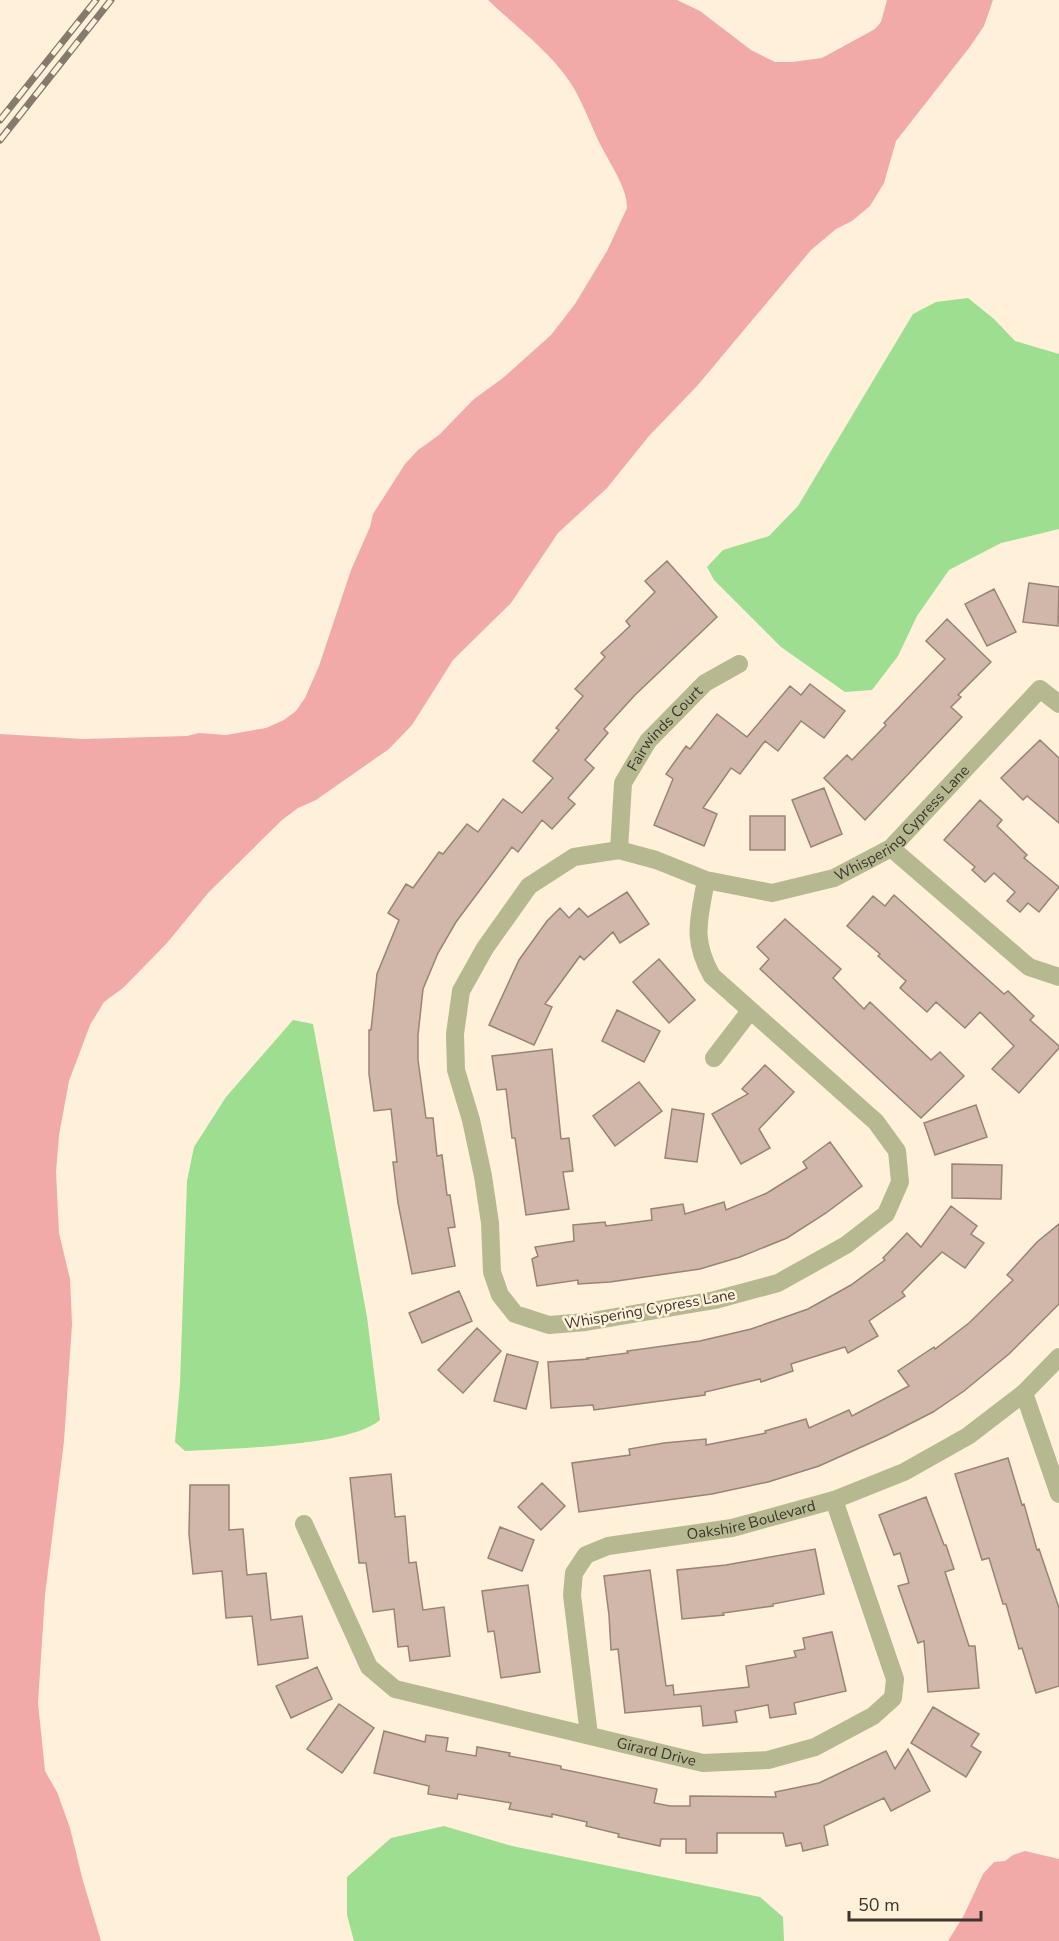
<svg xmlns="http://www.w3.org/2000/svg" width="1059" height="1941" font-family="'Nunito Sans',sans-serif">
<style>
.green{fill:#f1aaa8}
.water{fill:#9dde91}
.building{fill:#d0b7a9;stroke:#9a8275;stroke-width:1.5}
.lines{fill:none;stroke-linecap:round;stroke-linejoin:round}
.minor{stroke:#b6b890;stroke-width:18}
.rail-casing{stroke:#847b6d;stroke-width:7}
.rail{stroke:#fef0d9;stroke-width:4.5;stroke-dasharray:14;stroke-linecap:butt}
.labels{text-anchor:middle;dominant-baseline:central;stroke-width:5;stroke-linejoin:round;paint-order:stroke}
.street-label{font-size:15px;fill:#3c362d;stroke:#fef0d9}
</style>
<rect width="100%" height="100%" fill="#fef0d9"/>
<path class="green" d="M488 0H677L700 11 751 50 775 62H792L822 58 875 29 881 22 887 0H993L984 26 969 48 896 141 884 183 870 206 852 221 836 229 811 250 697 386 649 436 607 488 558 533 511 603 453 660 412 725 389 749 316 800 298 808 282 820 208 893 167 943 123 988 104 1002 90 1025 69 1081 59 1135 56 1172 59 1233 70 1279 72 1324 64 1441 45 1595 38 1703 45 1771 57 1792 70 1828 83 1881 101 1941H0V734L83 739 187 736 199 733 226 735 266 728 284 720 296 711 305 698 319 666 351 570 370 527 373 514 405 464 418 450 439 435 474 399 503 378 551 335 575 304 607 251 627 208C627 190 615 172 607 157 593 133 585 105 570 82 549 51 515 26 488 0Z
M1025 1851 1059 1859V1941H948L964 1915 983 1874 994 1862 1005 1861 1013 1855Z"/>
<path class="water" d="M968 298 994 319 1015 341 1059 354V529L1001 543 949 570 917 616 898 656 872 690 845 692 781 647 714 580 707 567 723 550 769 536 798 506 913 314 936 302Z
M293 1020 313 1024 367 1317 380 1420C348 1447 231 1448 185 1451L175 1442 180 1384 187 1181 194 1147 226 1097Z
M444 1826 512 1846 760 1897 783 1917 784 1941H354L347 1915V1877L391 1838Z"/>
<path class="building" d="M667 561 717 617 635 695 604 729 608 733 585 760 594 768 568 798 575 804 552 829 542 820 518 852 512 847 456 922 438 953 423 989 418 1035V1060L426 1118H433L437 1156 442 1155 447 1195H450L455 1227 448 1228 455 1266 412 1274 398 1203 393 1162H397L391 1109 374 1111 369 1074V1030H371L377 974 399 920 388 913 406 884 413 888 439 852 443 854 467 824 478 832 503 799 522 813 553 778 533 761 559 730 556 728 583 696 575 689 605 657 601 653 630 626 626 621 655 592 645 581Z
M1029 583 1059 587 1058 626 1023 622Z
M994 589 1016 632 987 646 965 604Z
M947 619 991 662 958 695 961 697 951 707 962 717 865 820 824 778 847 755 852 760 886 725 884 723 945 659 926 641Z
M810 684 845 711 824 738 801 721 778 751 765 741 740 774 731 768 703 808 717 814 704 846 654 825 673 779 666 774 686 746 690 749 717 714 747 737 790 686 801 695Z
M1040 740 1059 758V823L1027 796 1023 800 1001 778Z
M824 788 842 834 811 847 792 800Z
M980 800 1002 820 997 826 1027 855 1024 858 1059 887 1039 912 1028 903 1020 912 1007 901 1015 892 994 873 985 882 972 870 975 867 944 840Z
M750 816H785V850H750Z
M627 892 649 924 620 943 613 932 584 960 580 956 545 1004 552 1007 534 1045 489 1025 519 960 547 921 560 908 569 918 579 908 588 917Z
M894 895 1004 994 1008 991 1034 1016 1030 1020 1059 1046V1048L1019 1093 992 1069 1014 1046 980 1012 965 1028 936 1002 927 1012 900 988 906 981 878 956 880 954 847 926 873 896 885 906Z
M785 919 841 969 833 978 864 1009 870 1002 931 1060 940 1052 964 1076 921 1118 760 969 769 959 757 947Z
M659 959 695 1000 669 1023 633 982Z
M617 1010 660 1031 644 1062 602 1041Z
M552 1049 561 1139 569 1138 573 1171 563 1172 569 1209 526 1215 515 1138H512L506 1089 497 1090 492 1056Z
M765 1065 794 1092 759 1129 770 1148 741 1164 712 1114 748 1094 742 1089Z
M639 1082 662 1111 615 1146 593 1116Z
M976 1105 987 1137 935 1155 924 1123Z
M672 1109 704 1114 697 1162 665 1158Z
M830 1142 862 1186 826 1213 787 1238 740 1257 700 1269 610 1282 578 1284V1280L537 1286 532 1259 538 1256 535 1247 574 1241 573 1225 605 1222 606 1226 652 1220 651 1209 683 1204 685 1214 724 1202 726 1210 767 1193 807 1168 803 1162Z
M952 1164 1002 1165 1001 1199 952 1198Z
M951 1206 977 1226 971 1234 984 1243 965 1268 942 1252 902 1292 905 1296 869 1321 878 1336 848 1353 845 1347 791 1364 793 1371 761 1382 760 1379 705 1392V1395L594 1410 593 1405 551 1408 548 1362 588 1359 587 1358 628 1353 627 1351 700 1341 751 1329 808 1309 851 1285 885 1260 883 1258 907 1233 921 1247Z
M1059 1224V1304L1009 1354 964 1391 933 1412 886 1436 819 1466 768 1482 712 1494 579 1512 572 1463 630 1455 629 1449 664 1443 706 1439V1445L766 1433 765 1431 806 1419 809 1428 849 1410 852 1416 909 1386 898 1371 934 1347 935 1349 969 1323 1013 1280 1007 1275 1037 1242Z
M459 1291 472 1321 422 1343 409 1313Z
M477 1328 501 1351 463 1393 438 1370Z
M507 1354 538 1362 526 1409 494 1401Z
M1008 1458 1022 1505 1024 1504 1037 1550 1039 1549 1059 1608V1686L1036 1693 1022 1648 1019 1649 1006 1604H1003L989 1558 982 1560 955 1474Z
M391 1474 395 1517 405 1516 409 1563 416 1562 423 1610 444 1607 450 1656 410 1661 408 1646 398 1647 394 1609 373 1612 366 1563H359L350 1478Z
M542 1483 565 1506 541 1530 518 1507Z
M190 1485H229V1530L243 1529 247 1575 266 1573 271 1620 302 1616 308 1658 258 1665 252 1616 226 1618 222 1571 193 1574 189 1534Z
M926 1497 944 1545H946L954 1569 945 1572 969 1646H975L979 1688 928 1692 924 1641 918 1643 898 1586 909 1583 900 1553 894 1555 879 1515Z
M500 1527 534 1540 522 1571 488 1558Z
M815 1549 824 1594 773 1604V1606L723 1613 724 1615 682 1619 677 1570 726 1565Z
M650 1570 666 1686 673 1685 674 1695 749 1687 746 1666 796 1657 794 1651 805 1649 803 1638 832 1632 846 1691 794 1703 796 1714 770 1718 768 1705 735 1711 737 1722 703 1726 701 1706 625 1713 618 1649 611 1650 609 1615 604 1576Z
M528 1585 540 1672 501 1678 494 1631 488 1632 482 1591Z
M317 1667 332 1699 291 1718 276 1686Z
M339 1704 374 1728 342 1773 307 1749Z
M933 1707 979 1734 971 1746 981 1752 966 1777 911 1743Z
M384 1731 425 1742 426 1735 448 1738 446 1751 476 1756 477 1747 510 1753 509 1756 561 1766V1769L657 1789 654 1803 670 1806H690V1796L776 1797 775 1792 819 1783 886 1751 895 1769 908 1749 930 1791 891 1811 884 1798 824 1826 828 1845 803 1851 801 1843 786 1846 783 1833H717V1853H686V1839H661L660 1846 618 1837 619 1834 586 1826 587 1822 552 1814V1817L509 1809 511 1803 458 1794 457 1799 428 1794 429 1786 374 1773Z"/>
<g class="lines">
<g class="minor">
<path d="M891 848 1029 967 1059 977"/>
<path id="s1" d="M619 850 623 783 648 741 705 683 739 664"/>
<path id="s2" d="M706 880C699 920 691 939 712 976L876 1122 897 1151 900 1182 886 1214 846 1245 778 1283 715 1300 586 1322 549 1325 515 1314 500 1295 492 1272 490 1223 483 1176 471 1120 456 1070 455 1034 461 991 485 948 529 886 574 857 619 850 656 860 706 880 772 893 834 878 891 848 1040 689 1059 704"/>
<path d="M714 1058 750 1011"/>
<path d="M1024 1393 1059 1494"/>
<path id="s3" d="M304 1524 369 1667 395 1689 703 1763 768 1760 815 1747 873 1716 893 1698 895 1679 834 1500"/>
<path id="s4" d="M589 1735 572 1595 574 1573 586 1555 608 1546 732 1528 834 1500 904 1472 968 1436 1024 1393 1059 1357"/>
</g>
<g class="rail-casing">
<path id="rail" d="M0 120 96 0
M0 140 111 0"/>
</g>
<use href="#rail" class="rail"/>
</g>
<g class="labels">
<g class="street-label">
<text stroke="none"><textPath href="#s1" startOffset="136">Fairwinds Court</textPath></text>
<text stroke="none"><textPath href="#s2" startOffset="1688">Whispering Cypress Lane</textPath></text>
<text transform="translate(650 1309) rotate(-10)">Whispering Cypress Lane</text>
<text stroke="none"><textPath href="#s4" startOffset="354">Oakshire Boulevard</textPath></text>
<text stroke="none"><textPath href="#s3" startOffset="460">Girard Drive</textPath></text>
</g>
</g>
<path d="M849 1911v9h132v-9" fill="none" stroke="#3c362d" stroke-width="3"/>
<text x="858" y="1911" font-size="18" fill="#3c362d" stroke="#fef0d9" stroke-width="4.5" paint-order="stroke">50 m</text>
</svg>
